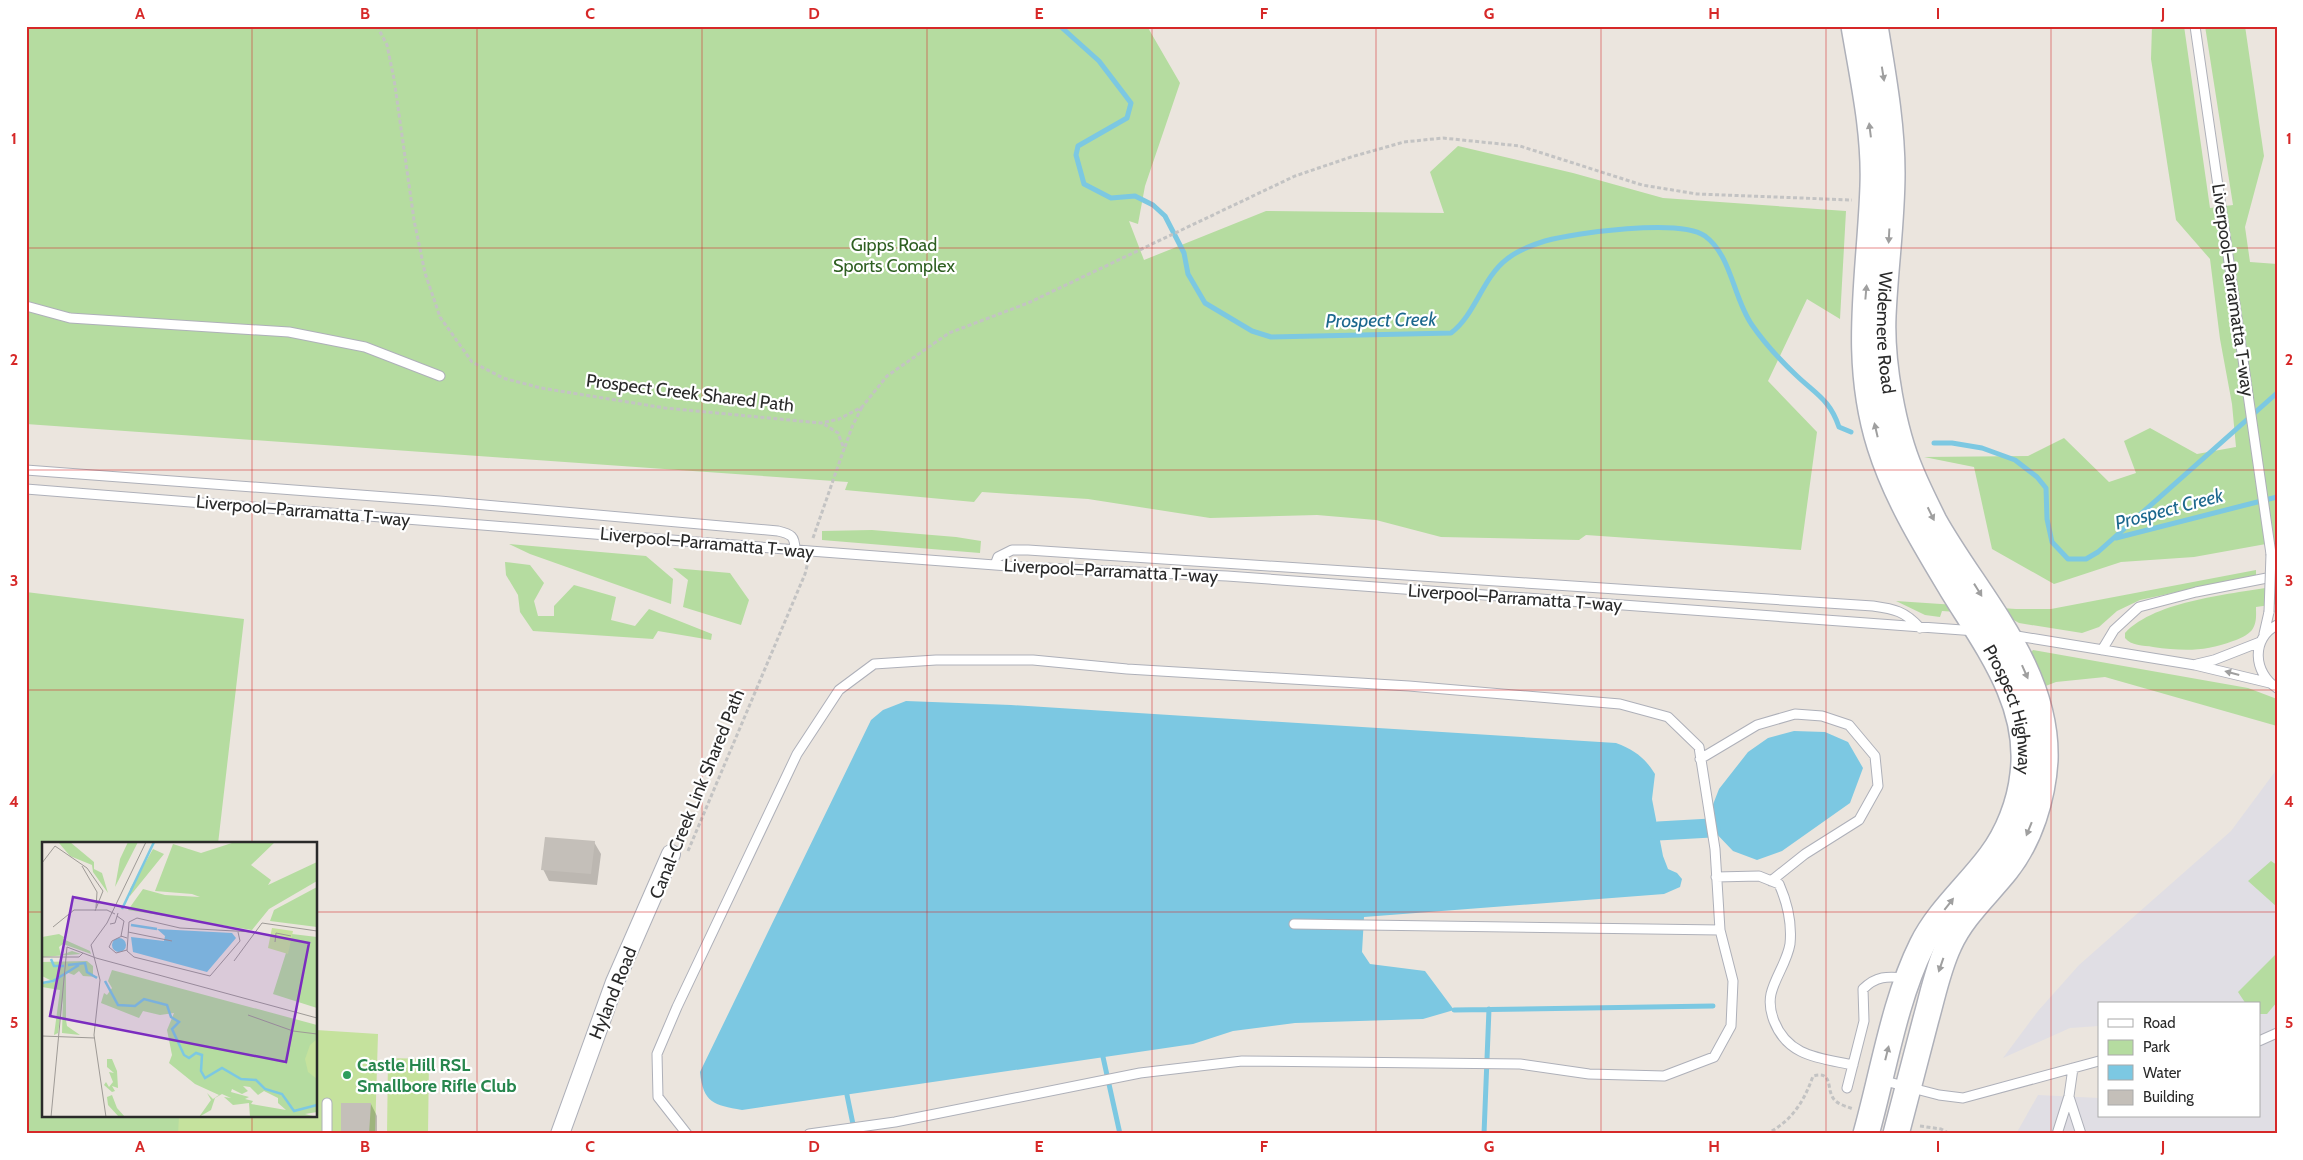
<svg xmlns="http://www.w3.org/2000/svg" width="2303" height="1160" font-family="Cabin,sans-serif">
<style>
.industrial{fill:#e0dee4}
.green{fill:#b5dca0}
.pitch{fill:#c5e29d}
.water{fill:#7cc8e2}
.shadow{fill:#0003}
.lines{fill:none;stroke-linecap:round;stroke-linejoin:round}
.stream{stroke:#7cc8e2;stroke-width:5}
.canal{stroke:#7cc8e2;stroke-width:19}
.building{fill:#c4bfb9}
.lane-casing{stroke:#aeb0b9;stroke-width:11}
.street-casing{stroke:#aeb0b9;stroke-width:20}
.secondary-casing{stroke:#aeb0b9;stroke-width:28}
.path{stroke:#c3c3c3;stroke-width:3;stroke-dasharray:4 2.5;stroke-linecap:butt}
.lane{stroke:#fff;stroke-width:9}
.street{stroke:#fff;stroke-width:18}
.secondary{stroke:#fff;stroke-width:25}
.lane-bridge-casing{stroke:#aeb0b9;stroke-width:11;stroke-linecap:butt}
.lane-bridge{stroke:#fff;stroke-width:9}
.oneway{fill:#9f9f9f}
.grid{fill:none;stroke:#d62828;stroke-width:1;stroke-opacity:0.55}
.leisure-dot{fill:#2e9e5b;stroke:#fff;stroke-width:2}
.labels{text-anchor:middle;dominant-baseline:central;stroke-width:4.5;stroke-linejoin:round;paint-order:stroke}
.park-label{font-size:18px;fill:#2f6022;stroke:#fff}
.street-label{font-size:18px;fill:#2a2a2a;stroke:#fff}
.leisure-label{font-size:18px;font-weight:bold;fill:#27864d;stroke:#fff;text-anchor:start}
.water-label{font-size:19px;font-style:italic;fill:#1b678d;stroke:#fff}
.inset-river{fill:none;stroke:#7cc8e2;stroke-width:2.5}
.inset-road{fill:none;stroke:#9e9a96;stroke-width:1}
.view{fill:#7b2cbf;fill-opacity:0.15;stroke:#7b2cbf;stroke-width:2.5}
.inset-edge{fill:none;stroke:#2a2a2a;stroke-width:2.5}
.neatline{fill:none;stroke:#d62828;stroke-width:2}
.grid-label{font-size:16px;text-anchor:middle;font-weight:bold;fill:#d62828}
</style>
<rect width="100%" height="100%" fill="#ebe5de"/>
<path class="industrial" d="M2277 769V1134H2016L2038 1095 2099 1098V1116H2259V1004H2099V1026L2070 1028 2003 1058 2038 1011 2079 965 2231 831Z"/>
<path class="green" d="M26 26H1147L1180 83 1145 186 1138 224 1129 221 1144 260 1266 211 1444 213 1430 172 1458 146 1573 173 1663 198 1846 211 1840 319 1807 299 1768 381 1817 432 1801 550 1586 535 1579 540 1441 537 1376 520 1317 515 1210 518 1088 499 982 492 974 502 845 490 848 482 26 424Z
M2152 26H2184L2210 208 2233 205 2205 26H2245L2264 156 2245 227 2250 262 2277 264V542L2194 557 2121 562 2054 584 1992 549 1974 467 1924 457 2028 456 2064 438 2109 482 2136 473 2124 441 2150 428 2197 454 2236 447 2232 404 2220 339 2210 259 2176 220 2151 59Z
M872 530 956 537 981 541 980 553 822 540V531Z
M509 544 646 556 673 579 671 604 530 554Z
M505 562 530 565 544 583 534 601 538 616H554V606L574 585 616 597 611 620 635 626 649 609 712 634 711 640 658 631 653 639 533 631 520 612 518 595 506 575Z
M673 568 730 573 749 600 741 625 683 607 688 580Z
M2256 570V575L2140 600 2117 611 2099 627 2082 633 2019 623 2005 615 1942 611 1940 617 1925 615 1896 601 2016 609H2051Z
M2277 586V604L2256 607C2256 615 2257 623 2252 630 2248 635 2239 639 2233 641 2205 652 2182 651 2153 647 2143 645 2131 646 2125 638V633C2156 600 2233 594 2277 586Z
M26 592 244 619 218 844H44V1116H186L184 1134H26Z
M2033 650 2248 688 2277 699V726L2105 677 2056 682 2043 687 2029 655Z
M2271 861 2277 865V907L2248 881Z
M2277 953V1002L2267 1014H2259V1004H2246L2238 992Z"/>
<path class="pitch" d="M316 1030 378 1034 375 1134H178L179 1116H316Z
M388 1058 429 1059 428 1134H387Z"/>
<path class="water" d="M906 701 1011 705 1616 743C1635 750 1645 758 1655 774L1652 799 1663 856 1668 869 1677 873 1682 879 1680 887 1664 894 1364 917 1362 952 1370 964 1425 971 1454 1010 1423 1019 1295 1023 1233 1031 1193 1044 742 1110C714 1105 703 1103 700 1072L871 720 883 710Z
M1794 731 1825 732 1848 742 1863 768 1850 803 1782 851 1757 860 1733 851 1711 828 1712 807 1719 789 1748 752 1768 738Z"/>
<path class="shadow" d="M594 842 601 854 597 885 549 881 543 869Z
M342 1104H371L377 1116V1134H341Z"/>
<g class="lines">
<path class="stream" d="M1060 26 1099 61 1131 103 1127 118 1078 146 1076 155 1084 184 1111 198 1135 196 1153 205 1165 216 1184 253 1188 274 1205 303 1252 331 1271 337 1451 333C1476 314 1482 278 1507 259 1518 250 1532 245 1545 241 1575 233 1680 218 1705 236 1732 256 1733 298 1752 325 1765 344 1780 360 1797 376 1816 394 1830 400 1839 427L1851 432
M1934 443H1952L1982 448 2015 460 2037 477 2046 488 2047 519 2052 542 2068 559H2086L2098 552 2277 393
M2116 538 2277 497
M1454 1010 1713 1006
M1103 1057 1120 1134
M847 1095 855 1134
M1484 1134 1489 1009"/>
<path class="canal" d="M1658 831 1711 828"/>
</g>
<path class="building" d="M545 837 595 841 591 874 541 870Z
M341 1103H371L369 1134H341Z"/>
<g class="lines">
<g class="lane-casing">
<path id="lane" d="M2195 26 2271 554 2277 567
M26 306 70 318 289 332 365 347 440 376
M26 470 440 501 778 531C791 534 795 536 795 550
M26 489 810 551 1022 567 1227 576 1976 631
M995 565 998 557 1012 550H1028L1873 606C1894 609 1905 611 1920 628
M2277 625C2251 638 2253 673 2277 688
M2264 634 2269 612
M2011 635 2195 665 2270 683
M2102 650 2114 630 2139 607 2196 592 2277 576
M2197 664 2214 660 2260 642
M1700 759 1757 725 1795 714 1822 716 1849 725 1875 756 1878 786 1859 820 1805 854 1771 881
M1716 877 1759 876 1779 884C1787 902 1792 924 1790 944 1787 962 1775 977 1771 994 1769 1003 1771 1013 1774 1021 1788 1057 1820 1058 1853 1065
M1294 924 1720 930
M2259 1041 2277 1033
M1881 1080 1939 1095 1963 1098 2099 1061
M1847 1088 1864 1021 1863 989C1876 976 1887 976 1906 978
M2069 1097 2081 1134
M327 1134V1103
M687 1134 658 1097 657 1054 677 1007 797 754 839 690 874 664 936 660H1033L1127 669 1409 686 1620 704 1668 717 1699 747 1715 849 1720 930 1733 981 1731 1026 1714 1057 1664 1076 1589 1074 1520 1064 1242 1061 1140 1073 895 1122 809 1134
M2057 1134 2069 1096 2073 1068"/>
</g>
<g class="street-casing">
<path id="street" d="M560 1134 615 982 671 854"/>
</g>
<g class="secondary-casing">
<g id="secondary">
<path id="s1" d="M1854 26C1863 79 1875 133 1873 186 1870 276 1852 357 1880 446 1896 497 1925 544 1952 589 1987 646 2032 704 2023 774 2020 803 2008 833 1991 856 1968 887 1939 911 1922 945 1894 1001 1883 1074 1866 1134"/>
<path id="s2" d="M1875 26C1883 75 1892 124 1892 173 1892 221 1885 268 1883 316 1881 362 1893 430 1911 472 1918 489 1926 505 1934 521 1976 596 2048 668 2045 760 2043 797 2030 840 2006 870 1986 895 1962 916 1949 945 1938 968 1933 994 1926 1019 1916 1057 1906 1096 1896 1134"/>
</g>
</g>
<path class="path" d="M377 26 387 45 394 79 414 220 425 273 440 317 472 362 503 378 541 388 665 408 821 423 839 419 862 407 887 376 949 333 1028 303 1295 176 1351 157 1404 142 1443 138 1520 146 1642 185 1697 194 1852 200
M845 447 852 427 862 407
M813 538 844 449 838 433 822 423
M688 851 805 574 808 562
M1920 1126 1941 1129 1950 1134
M1766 1134C1791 1122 1804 1102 1813 1076 1832 1071 1827 1086 1832 1096 1835 1104 1846 1106 1853 1109"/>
<use href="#lane" class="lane"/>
<use href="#street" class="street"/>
<use href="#secondary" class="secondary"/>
<g class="lane-bridge-casing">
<path id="lane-bridge" d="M2269 612 2271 554"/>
</g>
<use href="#lane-bridge" class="lane-bridge"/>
</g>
<defs><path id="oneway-solid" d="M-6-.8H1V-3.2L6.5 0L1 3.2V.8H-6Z" transform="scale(1.25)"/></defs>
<g class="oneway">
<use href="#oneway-solid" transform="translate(1883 74) rotate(81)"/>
<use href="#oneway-solid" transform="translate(1870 130) rotate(-97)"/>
<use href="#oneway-solid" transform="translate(1889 236) rotate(93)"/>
<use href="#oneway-solid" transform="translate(1866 292) rotate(-85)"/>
<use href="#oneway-solid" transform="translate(1876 430) rotate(-103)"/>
<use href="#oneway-solid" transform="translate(1931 514) rotate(64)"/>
<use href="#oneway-solid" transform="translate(1978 590) rotate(58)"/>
<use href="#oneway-solid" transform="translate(2025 672) rotate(66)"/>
<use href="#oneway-solid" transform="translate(2232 673) rotate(-165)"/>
<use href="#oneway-solid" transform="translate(2029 829) rotate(112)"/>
<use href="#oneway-solid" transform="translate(1949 904) rotate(-52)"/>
<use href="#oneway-solid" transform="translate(1941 965) rotate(109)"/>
<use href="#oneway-solid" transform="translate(1887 1053) rotate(-76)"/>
</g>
<path class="grid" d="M252 26V844M477 26V1134M702 26V1134M927 26V1134M1152 26V1134M1376 26V1134M1601 26V1134M1826 26V1134M2051 26V1134M26 248H2277M26 470H2277M26 690H2277M26 912H44M316 912H2277M252 1116V1134"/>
<circle class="leisure-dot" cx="347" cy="1075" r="5"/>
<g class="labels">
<g class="park-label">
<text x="894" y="245">Gipps Road<tspan x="894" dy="21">Sports Complex</tspan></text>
</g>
<g class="street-label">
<text transform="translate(2233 290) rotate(82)">Liverpool–Parramatta T-way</text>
<text stroke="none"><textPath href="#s2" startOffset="308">Widemere Road</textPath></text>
<text transform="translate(690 393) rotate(7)">Prospect Creek Shared Path</text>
<text transform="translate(303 511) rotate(5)">Liverpool–Parramatta T-way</text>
<text transform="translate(707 543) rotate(5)">Liverpool–Parramatta T-way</text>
<text transform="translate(1111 571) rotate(3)">Liverpool–Parramatta T-way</text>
<text transform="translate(1515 598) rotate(4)">Liverpool–Parramatta T-way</text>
<text stroke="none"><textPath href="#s1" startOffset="719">Prospect Highway</textPath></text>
<text transform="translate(697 794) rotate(-68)">Canal-Creek Link Shared Path</text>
<text transform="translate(613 993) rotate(-68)">Hyland Road</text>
</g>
<g class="leisure-label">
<text x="357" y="1065">Castle Hill RSL<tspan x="357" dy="21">Smallbore Rifle Club</tspan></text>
</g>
<g class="water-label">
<text transform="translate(1381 320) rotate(-1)">Prospect Creek</text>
<text transform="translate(2169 509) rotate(-15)">Prospect Creek</text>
</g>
</g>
<g transform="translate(42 842)">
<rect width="275" height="275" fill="#ebe5de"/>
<path d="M28 0 52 20V27L60 31 66 51 51 30 50 23 28 14 17 1ZM86 0H96L73 45 78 17ZM193 0H233L209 23 229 38 226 43 275 20V39L227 67 210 88 86 68 101 47 123 53 158 55 150 52 113 49 131 2 159 11ZM111 7 122 12 88 54V47ZM275 45V85L228 79 232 68ZM17 92 22 95 21 97 48 109 49 112 21 102 17 105 19 113 30 109 39 112 0 115V95ZM250 92 275 95V166L231 152ZM45 119 51 124V133L56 135 41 134 37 129 32 133 24 130V178L25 184 38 193 20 191 21 155 16 191 12 193 18 148 0 145V142L12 140 0 134V120ZM70 128 275 183V270L263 272 275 275H208L207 261 191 263 182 255 189 256 180 252 173 256 169 268 157 275 169 258 165 251 171 257 177 253 153 242 127 221 130 213 125 188 132 171 118 173 101 169 97 176 59 161 62 151 65 153 70 146 66 139ZM201 244 208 245 216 253 222 249 236 256V261L244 268 209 262 211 259 203 257 207 255 189 250 190 247 200 252 206 249ZM65 217H70L75 229 76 246 70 244 73 249 70 250 62 243 64 240 67 245 71 240 67 230 72 231 65 225ZM70 253 75 266 83 275H77L66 263 65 255Z" fill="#b5dca0" fill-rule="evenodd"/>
<path d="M230 86 251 89 246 112 226 106ZM275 197V237L266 230 263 217 268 203Z" fill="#c5e29d"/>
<path d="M115 87 190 91 194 96 165 130 91 110 89 95 122 99 123 94ZM70 103a7 7 0 1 1 14 0a7 7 0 1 1-14 0Z" fill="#7cc8e2"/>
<path class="inset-river" d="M80 67 112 0M89 83 115 87M9 117 12 124H22M26 123 43 121 45 130 55 136M63 139 76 163 93 164 102 157 125 163 129 175 137 180 130 187 142 213 147 216 154 211 160 213 159 229 163 236 180 226 199 237 214 238 223 247 240 252 252 269 275 263M0 141 11 139 37 123"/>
<path class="inset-road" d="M0 21 13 4 45 26 61 49 53 69M40 24 55 50 54 66M75 74 82 79 79 94 85 96M68 82 73 81 76 71M11 85 32 68H65L73 72M86 90 130 99M196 90 198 99 168 134 92 115 85 109 87 80 95 76 138 86 211 90M80 94 70 99 67 105 74 111 85 108M233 100 234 91 249 94M25 105 54 116 275 176M0 115H37L41 111M192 119 220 81 275 89M206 173 251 189 275 192M0 194 53 196M9 275 25 105M64 275 52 193 58 138 49 103 65 81 104 0"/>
<path class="view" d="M31 55 267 101 244 220 8 174Z"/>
<rect width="275" height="275" class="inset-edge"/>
</g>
<rect width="2303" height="1160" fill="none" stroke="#ffffff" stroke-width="55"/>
<rect x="2098" y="1002" width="162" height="115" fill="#ffffff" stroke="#aaaaaa"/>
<rect x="2108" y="1019" width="25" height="8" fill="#ffffff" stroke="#aaaaaa"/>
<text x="2143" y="1028" font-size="15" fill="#2a2a2a">Road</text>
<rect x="2108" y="1040" width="25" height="15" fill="#b5dca0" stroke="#aaaaaa"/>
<text x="2143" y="1052" font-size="15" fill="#2a2a2a">Park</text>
<rect x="2108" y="1065" width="25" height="15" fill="#7cc8e2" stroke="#aaaaaa"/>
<text x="2143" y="1078" font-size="15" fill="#2a2a2a">Water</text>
<rect x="2108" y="1090" width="25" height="15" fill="#c4bfb9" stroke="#aaaaaa"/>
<text x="2143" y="1102" font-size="15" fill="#2a2a2a">Building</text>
<rect x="28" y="28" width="2248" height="1104" class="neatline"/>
<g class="grid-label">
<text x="140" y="19">A</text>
<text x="365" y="19">B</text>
<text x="590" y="19">C</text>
<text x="814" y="19">D</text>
<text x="1039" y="19">E</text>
<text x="1264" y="19">F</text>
<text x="1489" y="19">G</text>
<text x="1714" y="19">H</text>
<text x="1938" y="19">I</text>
<text x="2163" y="19">J</text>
<text x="14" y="144">1</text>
<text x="2289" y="144">1</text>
<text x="14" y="365">2</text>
<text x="2289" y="365">2</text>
<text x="14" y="586">3</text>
<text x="2289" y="586">3</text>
<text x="14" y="807">4</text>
<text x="2289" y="807">4</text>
<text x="14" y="1028">5</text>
<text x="2289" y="1028">5</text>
<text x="140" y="1152">A</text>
<text x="365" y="1152">B</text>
<text x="590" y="1152">C</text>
<text x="814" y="1152">D</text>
<text x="1039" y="1152">E</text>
<text x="1264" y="1152">F</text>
<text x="1489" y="1152">G</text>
<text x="1714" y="1152">H</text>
<text x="1938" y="1152">I</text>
<text x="2163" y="1152">J</text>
</g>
</svg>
